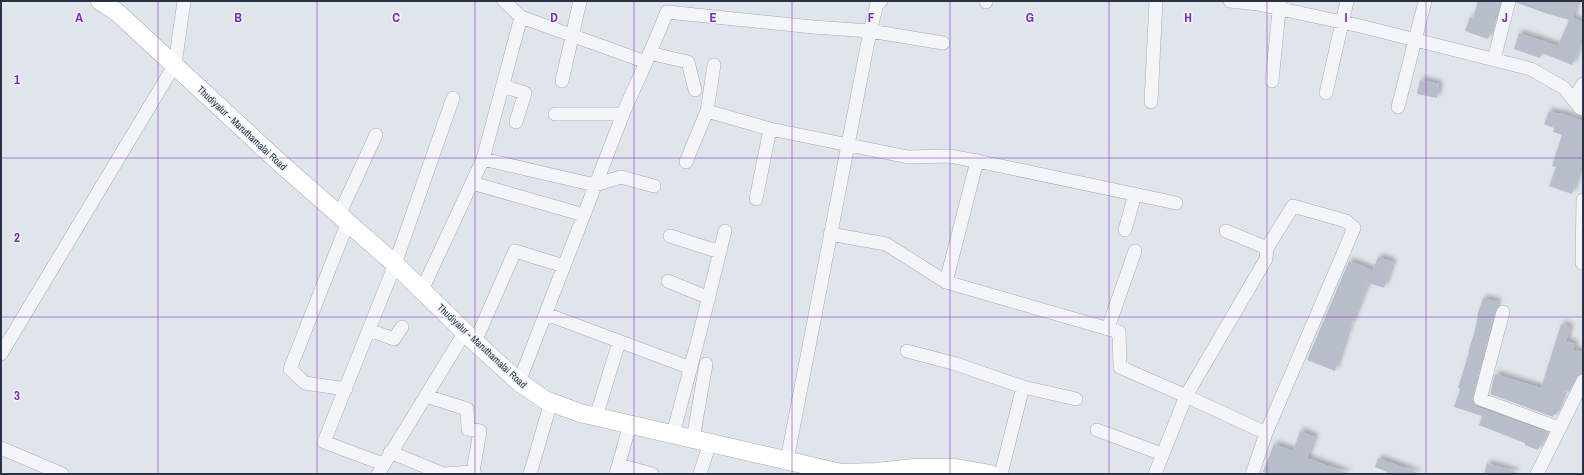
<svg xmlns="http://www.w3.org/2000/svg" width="1584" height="475" font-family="'Archivo Narrow',sans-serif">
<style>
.building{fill:#b7bec9;filter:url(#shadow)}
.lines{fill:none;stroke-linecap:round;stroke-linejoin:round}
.street-casing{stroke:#a5acb6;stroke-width:14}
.secondary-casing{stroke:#a5acb6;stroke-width:19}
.street{stroke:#f3f5f8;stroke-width:13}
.secondary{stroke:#fff;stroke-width:18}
.grid{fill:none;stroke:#7b2cbf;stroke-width:1;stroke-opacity:0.55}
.labels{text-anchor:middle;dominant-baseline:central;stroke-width:3;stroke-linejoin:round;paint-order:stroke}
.street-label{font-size:10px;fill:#273344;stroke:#f0f4f8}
.grid-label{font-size:13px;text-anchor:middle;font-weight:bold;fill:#7b2cbf;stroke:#f0f4f8;stroke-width:3;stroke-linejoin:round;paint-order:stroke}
</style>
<defs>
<filter id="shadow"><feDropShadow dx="3.5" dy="-3.5" stdDeviation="2" flood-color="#0004"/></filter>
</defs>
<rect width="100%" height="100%" fill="#e0e5eb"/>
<path class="building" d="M1478 1H1492L1499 3 1488 39 1465 31 1470 17 1473 18Z
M1517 1H1578L1572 18 1583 22V34L1579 44H1581L1572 65 1542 53 1540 58 1514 49 1519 33 1558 46 1569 20 1548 14 1517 3Z
M1420 80 1439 84 1437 98 1417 94Z
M1549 111 1559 114 1560 113 1583 121V160L1572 194 1549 186 1556 167 1552 166 1562 135 1553 132 1554 128 1544 124Z
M1378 257 1393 262 1384 288 1368 283 1351 325 1350 324 1335 371 1307 360 1349 261 1373 270Z
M1483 298 1498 302 1492 322 1472 401 1477 407 1547 432 1538 450 1525 445V443L1479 425 1482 416 1454 407 1460 389 1458 388 1469 352H1468L1474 334 1478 316H1477Z
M1561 324 1570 327 1566 341 1575 344 1573 350 1583 352V358L1578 375 1569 392 1564 391 1556 415 1554 414 1553 417 1490 394 1495 374 1541 388Z
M1300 431 1315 437 1307 458 1348 473 1347 474H1270L1263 472 1274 444 1293 451Z
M1378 458 1418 473V474H1386L1387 472 1375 467Z
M1487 463 1516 472V474H1484Z"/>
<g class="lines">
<g class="street-casing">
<path id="street" d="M504 1 521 17
M881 1 877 4 870 31 943 43
M1230 1 1258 4 1360 26 1531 69 1564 88 1580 108 1583 109
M986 2V1
M649 53 688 62 695 90
M1494 59 1509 1
M646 62 667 12 813 27 870 31 787 460
M562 81 580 1
M1272 81 1280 1
M503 86 525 93 516 122
M1326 93 1347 1
M1574 100 1583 84
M1151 102 1156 1
M1398 107 1425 1
M707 111 770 129 908 157 949 156 977 161
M555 114H623
M483 159 595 185 621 177 654 186
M686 162 707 111 714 65
M472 183 584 215
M756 199 770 129
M1293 206 1346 221 1354 228 1266 433 1186 396 1266 259 1267 248Z
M339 215 376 135
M1125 230 1135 194
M1226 231 1267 248
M830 234 886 244 946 282 1119 332 1120 367 1186 396 1155 474
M670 236 720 252
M1582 263 1583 200
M668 281 709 298
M946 282 977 161 1176 203
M422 290 483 159 521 17 646 62 625 109 519 382
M1503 312 1480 399 1559 428
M546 314 691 368
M1108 328 1135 251
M369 330 394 339 402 327
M475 342 515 251 564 266
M907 351 956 364 1023 387 1076 399
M1 354 175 64 184 1
M346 389 305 383 290 369 348 222
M426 396 467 409 468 429 480 431 473 472
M596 417 619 342
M1097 430 1162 454
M673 434 700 332 725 231
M693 439 706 364
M1 448 62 474
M390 452 443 474 473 472 475 474
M383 464 324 442 395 264 453 98
M619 465 652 474
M378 474 465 332
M530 474 551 402
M616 474 630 424
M700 474 710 442
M1001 474 1023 387
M1252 474 1266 433
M1537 474 1583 381"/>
</g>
<g class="secondary-casing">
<path id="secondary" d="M100 1 118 13 280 163 395 264 475 342 519 382 545 400 580 413 841 473 876 472 914 468H956L990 474"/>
</g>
<use href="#street" class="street"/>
<use href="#secondary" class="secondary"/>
</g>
<path class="grid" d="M158 1V474M317 1V474M475 1V474M634 1V474M792 1V474M950 1V474M1109 1V474M1267 1V474M1426 1V474M1 158H1583M1 317H1583"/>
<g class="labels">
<g class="street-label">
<text transform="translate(242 128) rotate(43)">Thudiyalur - Maruthamalai Road</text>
<text transform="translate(482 346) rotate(43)">Thudiyalur - Maruthamalai Road</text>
</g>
</g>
<g class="grid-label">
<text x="79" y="22">A</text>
<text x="238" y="22">B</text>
<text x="396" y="22">C</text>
<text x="554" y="22">D</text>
<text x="713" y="22">E</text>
<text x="871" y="22">F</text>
<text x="1030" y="22">G</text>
<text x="1188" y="22">H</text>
<text x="1346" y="22">I</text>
<text x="1505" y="22">J</text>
<text x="17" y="84">1</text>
<text x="17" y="242">2</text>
<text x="17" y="400">3</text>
</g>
<rect width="1584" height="475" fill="none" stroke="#273344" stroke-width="4"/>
</svg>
